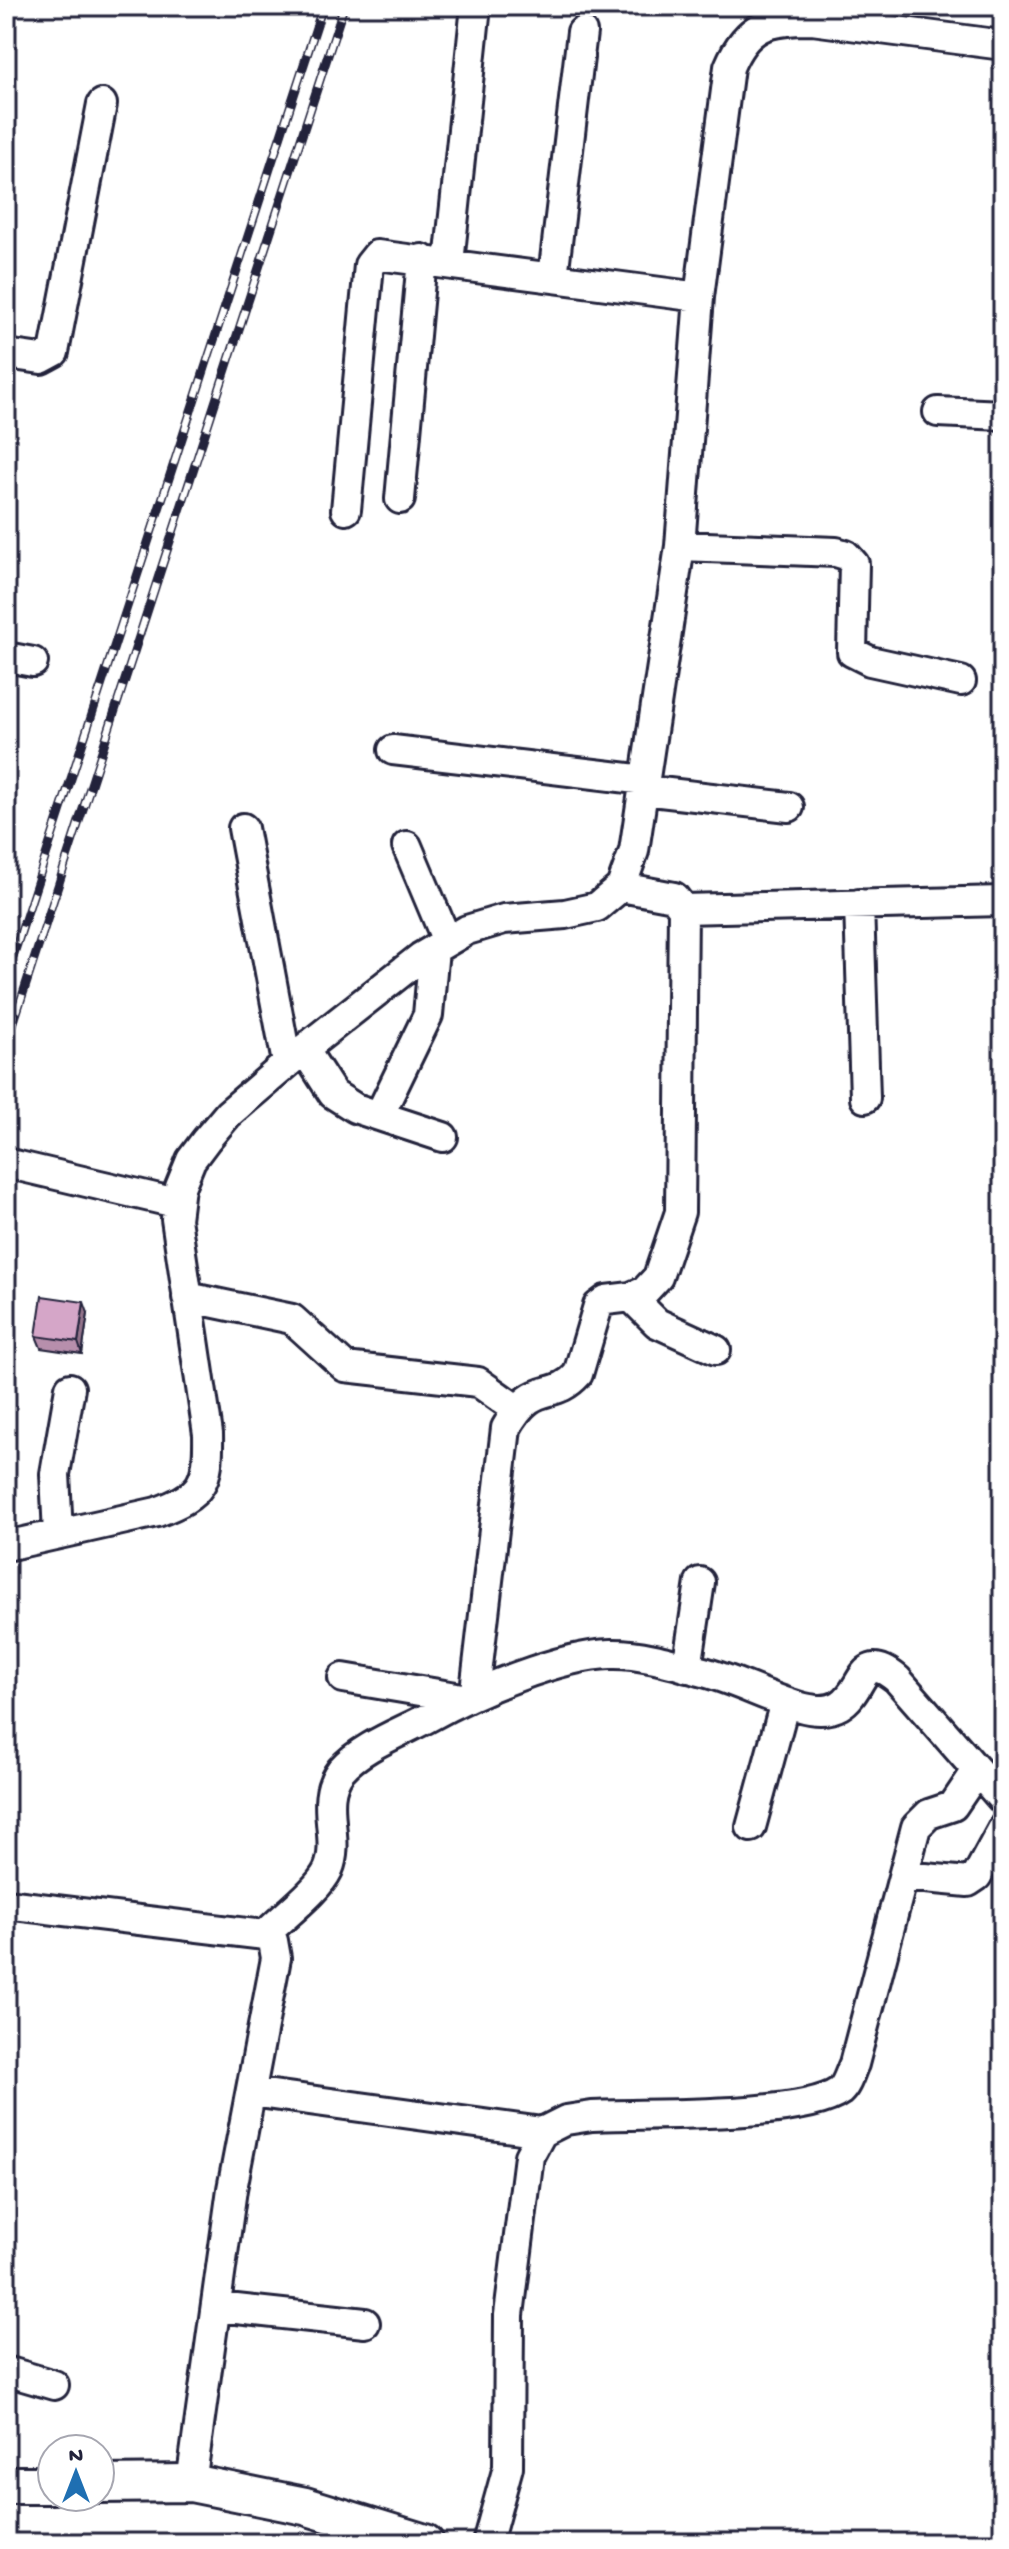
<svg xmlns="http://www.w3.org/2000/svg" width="1009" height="2549" font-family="'Gochi Hand',sans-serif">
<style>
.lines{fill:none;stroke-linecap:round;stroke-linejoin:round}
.minor-casing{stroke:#22223b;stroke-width:34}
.major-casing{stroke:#22223b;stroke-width:42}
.minor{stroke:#fff;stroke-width:28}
.major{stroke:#fff;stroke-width:36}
.rail-casing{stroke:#22223b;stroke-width:9}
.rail{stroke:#fff;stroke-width:6;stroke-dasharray:18;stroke-linecap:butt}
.wall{fill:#b78fac;stroke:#22223b;stroke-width:2}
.shaded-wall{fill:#95748c;stroke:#22223b;stroke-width:2}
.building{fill:#d5a6c8;stroke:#22223b;stroke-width:2}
</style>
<rect width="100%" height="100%" fill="#fff"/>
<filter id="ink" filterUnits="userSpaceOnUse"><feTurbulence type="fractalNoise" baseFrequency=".0125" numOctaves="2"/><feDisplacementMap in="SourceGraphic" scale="16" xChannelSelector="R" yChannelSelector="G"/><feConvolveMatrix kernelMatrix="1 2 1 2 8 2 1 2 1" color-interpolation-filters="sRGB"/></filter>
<g filter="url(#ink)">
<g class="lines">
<g class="minor-casing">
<path id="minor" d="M449 263 476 6
M553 277 582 32
M6 354 41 359 54 352 102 104
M938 412 1003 415
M400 499 422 259
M346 510 369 265 377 255 699 297
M680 546 836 552 846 555 854 564 852 652 870 661 961 681
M6 657 33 662
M393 750 645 780
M643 790 789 807
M243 828 287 1063
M407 846 447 941
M859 904 865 1098
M683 909 1003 901
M304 1049 333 1094 355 1108 443 1137
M379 1116 428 1015 434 949
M6 1163 176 1203
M187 1297 292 1319 345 1367 478 1382 516 1409
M631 1297 657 1323 716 1350
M58 1534 55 1474 70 1388
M6 1546 157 1512C203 1495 209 1483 208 1434L176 1219 180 1187 191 1160 206 1140 228 1114 304 1049 421 957 467 930 504 919 565 914 597 907 621 887 634 851 680 546 699 297 729 67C747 24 768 20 812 20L1003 45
M687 1668 700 1582
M343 1678 462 1698
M475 1691 506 1428C534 1377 552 1403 578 1374L598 1306 606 1300 631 1297 645 1291 658 1277 680 1212 683 909 674 897 621 887
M751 1827 785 1702
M904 1876 968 1882 977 1876 1003 1828
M6 1904 265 1935 273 1941 276 1958 232 2189 191 2483
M265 1935C282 1917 318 1891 328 1870 342 1838 317 1801 341 1770 362 1746 402 1732 429 1717 473 1692 561 1655 611 1654 639 1653 672 1663 700 1671 733 1679 764 1696 797 1706 875 1730 846 1637 897 1679L1003 1800
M251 2092 542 2132
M218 2307 365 2323
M6 2371 54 2385
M487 2543 508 2467 509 2315 529 2156 542 2132 566 2120 592 2116C644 2113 803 2118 840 2091 847 2085 850 2072 854 2064L916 1827 929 1814 953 1806 976 1772"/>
</g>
<g class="major-casing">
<path id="major" d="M100 2484 191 2483 305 2506 425 2543
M6 2485H52"/>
</g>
<use href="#minor" class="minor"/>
<use href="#major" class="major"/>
<g class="rail-casing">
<path id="rail" d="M6 978 323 6
M6 1046 344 6"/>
</g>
<use href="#rail" class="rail"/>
</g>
<path class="wall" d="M88 1313 82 1354 41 1348 36 1336Z"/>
<path class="shaded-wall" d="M84 1302 88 1313 82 1354 78 1342Z"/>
<path class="building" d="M42 1296 84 1302 78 1342 36 1336Z"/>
</g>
<rect width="1009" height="2549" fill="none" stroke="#fff" stroke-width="32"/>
<rect x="16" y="16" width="977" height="2517" fill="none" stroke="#22223b" stroke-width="3" filter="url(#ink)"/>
<g transform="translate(76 2473)"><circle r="38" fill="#ffffff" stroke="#a7a7b1" stroke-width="2"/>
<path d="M0-6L14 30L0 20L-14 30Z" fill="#1f6fb2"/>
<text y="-12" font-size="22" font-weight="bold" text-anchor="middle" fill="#22223b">N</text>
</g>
</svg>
